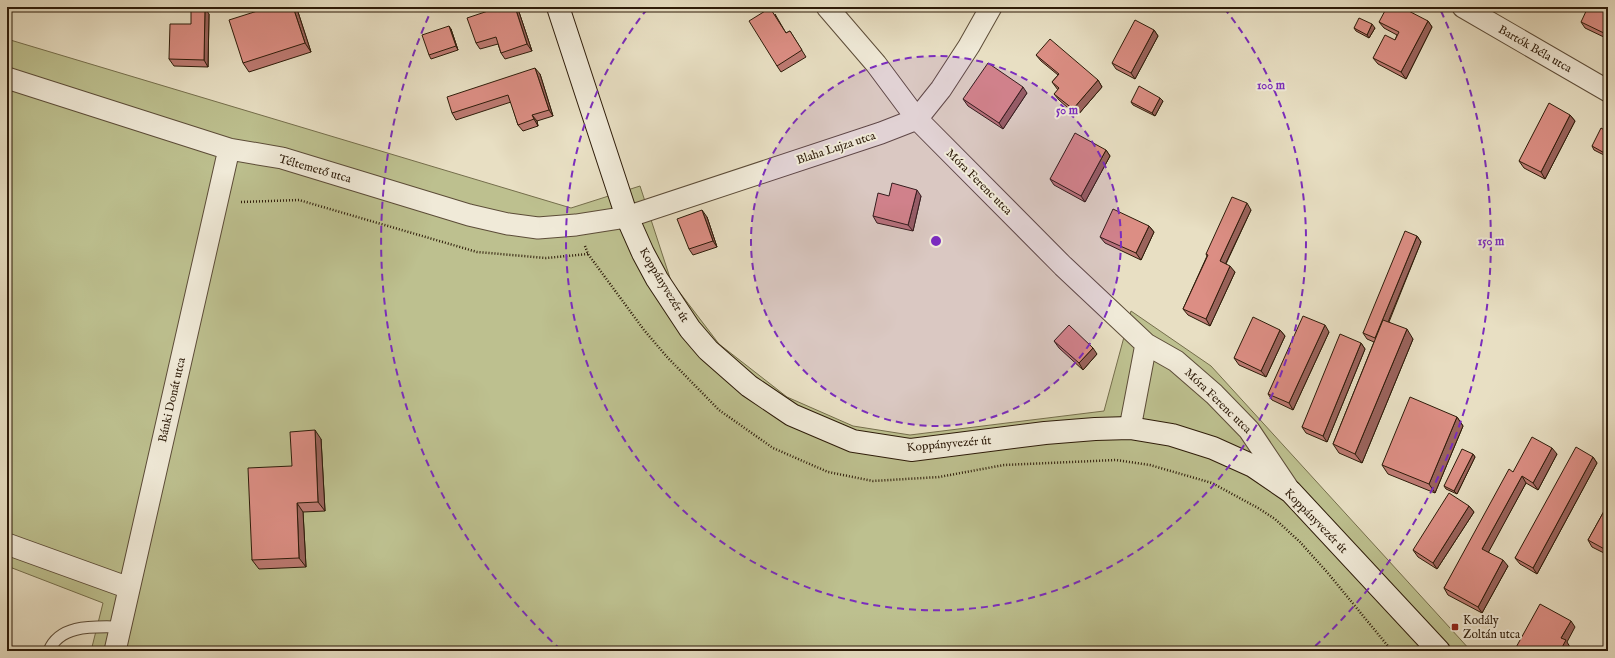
<svg xmlns="http://www.w3.org/2000/svg" width="1615" height="658" font-family="'IM FELL English',serif">
<style>
.green{fill:#bdc08f;stroke:#756e4c}
.lines{fill:none;stroke-linecap:round;stroke-linejoin:round}
.lane-casing{stroke:#5c4c38;stroke-width:13}
.street-casing{stroke:#5c4c38;stroke-width:23}
.secondary-casing{stroke:#2d1b09;stroke-width:24}
.path{stroke:#2d1b09;stroke-width:2.5;stroke-dasharray:1 2;stroke-linecap:butt}
.lane{stroke:#f0ead8;stroke-width:11}
.street{stroke:#f0ead8;stroke-width:21}
.secondary{stroke:#f0ead8;stroke-width:22}
.wall{fill:#bd7a72;stroke:#2d1b09}
.shaded-wall{fill:#9a635c;stroke:#2d1b09}
.building{fill:#dc8e84;stroke:#2d1b09}
.ring{fill:none;stroke:#7b2cbf;stroke-width:2;stroke-dasharray:7 5}
.poi-dot{fill:#8f2418;stroke:#f0ead8;stroke-width:1.5}
.labels{text-anchor:middle;dominant-baseline:central;stroke-width:4;stroke-linejoin:round;paint-order:stroke}
.street-label{font-size:12px;fill:#2d1b09;stroke:#f0ead8}
.poi-label{font-size:12px;fill:#2d1b09;stroke:#f0ead8;text-anchor:start}
.centre{fill:#7b2cbf;stroke:#f0ead8;stroke-width:2}
.ring-label{font-size:12px;text-anchor:middle;font-weight:bold;fill:#7b2cbf;stroke:#f0ead8;stroke-width:4;stroke-linejoin:round;paint-order:stroke}
</style>
<rect width="100%" height="100%" fill="#e8dfc3"/>
<filter id="stains"><feTurbulence type="fractalNoise" baseFrequency=".005" numOctaves="4"/><feColorMatrix values="0 0 0 0 .2 0 0 0 0 .09 0 0 0 0 .02 0 0 0 .5 -.17"/></filter>
<radialGradient id="worn" r=".72"><stop offset=".6" stop-color="#630" stop-opacity="0"/><stop offset="1" stop-color="#630" stop-opacity=".3"/></radialGradient>
<path class="green" d="M7 39 571 208 640 186 671 281 719 344 787 397 853 426 910 435 1104 411 1131 311 1211 366 1471 651H91L103 603 7 566Z"/>
<g class="lines">
<g class="lane-casing">
<path id="lane" d="M49 651C60 623 97 627 121 627"/>
</g>
<g class="street-casing">
<path id="street" d="M827 7 876 64 917 119 1063 266 1146 344 1176 361 1214 394 1249 430 1290 491
M1463 7 1608 91
M7 78 229 149 282 158 469 215 508 224 538 228 576 225 627 217 881 133 917 119 941 89 969 46 991 7
M1130 428 1146 344
M7 544 129 588
M115 651 229 149"/>
</g>
<g class="secondary-casing">
<path id="secondary" d="M558 7 627 217 643 253 657 279 690 329 708 350 749 386 792 415 853 441 911 450 1045 433 1095 429 1130 428 1172 435 1213 448 1253 466 1291 492 1439 651"/>
</g>
<path class="path" d="M241 202 299 200 477 252 546 258 588 254
M585 246 588 254 644 330 668 358 719 410 773 448 828 472 873 481 939 477 1004 465 1116 460 1150 465 1212 483 1258 508 1275 519 1300 542 1327 572 1392 651"/>
<use href="#lane" class="lane"/>
<use href="#street" class="street"/>
<use href="#secondary" class="secondary"/>
</g>
<path class="wall" d="M1608 7V39L1585 28 1581 22Z
M297 9 311 52 249 72 243 63Z
M518 9 532 51 505 59 501 53 498 44 480 49 476 43Z
M209 14 208 67 174 66 169 59 191 24Z
M775 14 786 33 790 31 806 57 781 72 777 66Z
M1428 21 1432 27 1406 79 1378 64 1373 58 1395 40 1397 35 1384 28 1379 22Z
M1354 28H1375L1369 38 1356 31Z
M451 29 458 50 431 59 429 55Z
M1154 30 1158 36 1135 79 1116 69 1112 63Z
M1036 55 1098 80 1102 87 1077 116 1059 100 1054 94 1058 90 1052 82 1058 75 1041 61Z
M540 74 553 116 537 121 538 126 523 131 518 125 511 102 456 120 452 113Z
M1027 93 1003 129 968 106 963 99Z
M1160 98 1163 101 1155 116 1133 105 1131 102Z
M1570 115 1575 121 1545 179 1524 168 1519 161Z
M1608 132V157L1594 150 1592 146Z
M1106 150 1110 156 1085 202 1054 185 1050 179Z
M889 196H921L913 231 877 223 873 216Z
M1251 210 1226 264 1235 272 1210 326 1188 315 1183 309 1207 256 1206 254Z
M707 217 717 247 693 255 689 249Z
M1149 226 1154 232 1141 260 1105 243 1100 237Z
M1417 236 1421 242 1389 322 1413 339 1362 463 1339 453 1333 444 1374 342 1367 339 1363 333Z
M1280 330 1285 336 1266 377 1239 365 1234 358Z
M1329 332 1293 410 1272 400 1268 394Z
M1054 341 1097 354 1083 370 1059 348Z
M1361 343 1365 349 1327 442 1306 433 1302 427Z
M1457 417 1463 426 1435 493 1388 474 1382 465Z
M321 439 325 511 303 512 306 567 259 569 252 560 292 466Z
M1473 454 1475 457 1457 494 1446 489 1444 486Z
M1557 454 1538 490 1526 483 1488 552 1508 566 1482 613 1448 595 1444 588 1513 472Z
M1593 457 1597 463 1537 574 1520 564 1515 558Z
M1608 504V555L1592 547 1588 540Z
M1469 506 1474 512 1437 569 1418 557 1413 550Z"/>
<path class="shaded-wall" d="M293 7H296L297 9 311 52 305 43Z
M515 7H517L518 9 532 51 527 44Z
M205 8 209 14 208 67 204 60Z
M1428 21 1432 27 1406 79 1401 72Z
M1372 24 1375 28 1369 38 1367 35Z
M449 26 451 29 458 50 456 46Z
M1154 30 1158 36 1135 79 1131 73Z
M535 68 540 74 553 116 549 110Z
M1098 80 1102 87 1077 116 1073 109Z
M1023 87 1027 93 1003 129 999 123Z
M1160 98 1163 101 1155 116 1152 113Z
M532 115 537 121 538 126 534 119Z
M1570 115 1575 121 1545 179 1541 172Z
M1106 150 1110 156 1085 202 1081 196Z
M917 190 921 196 913 231 908 225Z
M1247 203 1251 210 1224 267 1220 261Z
M702 210 707 217 717 247 713 241Z
M1149 226 1154 232 1141 260 1136 253Z
M1417 236 1421 242 1379 344 1375 338Z
M1230 266 1235 272 1210 326 1206 319Z
M1325 325 1329 332 1293 410 1289 403Z
M1407 329 1413 339 1362 463 1355 454Z
M1280 330 1285 336 1266 377 1261 371Z
M1361 343 1365 349 1327 442 1323 436Z
M1093 348 1097 354 1083 370 1079 363Z
M1457 417 1463 426 1435 493 1429 484Z
M315 430 321 439 325 511 318 502Z
M1552 448 1557 454 1538 490 1533 483Z
M1473 454 1475 457 1457 494 1454 491Z
M1593 457 1597 463 1537 574 1533 568Z
M1522 476 1526 483 1487 555 1482 549Z
M297 503 303 512 306 567 299 558Z
M1469 506 1474 512 1437 569 1433 563Z
M1503 560 1508 566 1482 613 1478 607Z
M1571 621 1575 627 1567 642 1570 647 1568 651H1560L1561 638Z"/>
<path class="building" d="M270 7H293L305 43 243 63 229 20Z
M500 7H515L527 44 501 53 496 37 476 43 467 18Z
M1387 7H1401L1428 21 1401 72 1373 58 1385 35 1395 40 1399 32 1379 22Z
M1588 7H1608V35L1581 22Z
M191 8H205L204 60 169 59 170 24H191Z
M770 8 786 33 790 31 802 50 777 66 749 21Z
M1359 18 1372 24 1367 35 1354 28Z
M1135 20 1154 30 1131 73 1112 63Z
M449 26 456 46 429 55 422 35Z
M1050 39 1098 80 1073 109 1054 94 1059 88 1052 82 1059 74 1036 55Z
M988 63 1023 87 999 123 963 99Z
M535 68 549 110 532 115 534 119 518 125 508 95 452 113 447 97Z
M1139 86 1160 98 1152 113 1131 102Z
M1549 103 1570 115 1541 172 1519 161Z
M1601 128 1608 132V155L1592 146Z
M1075 133 1106 150 1081 196 1050 179Z
M892 183 917 190 908 225 873 216 878 193 889 196Z
M1232 197 1247 203 1220 261 1230 266 1206 319 1183 309 1208 255 1206 254Z
M1113 209 1149 226 1136 253 1100 237Z
M702 210 713 241 689 249 677 219Z
M1405 231 1417 236 1375 338 1363 333Z
M1303 316 1325 325 1289 403 1268 394Z
M1253 317 1280 330 1261 371 1234 358Z
M1383 320 1407 329 1355 454 1333 444Z
M1069 325 1093 348 1079 363 1054 341Z
M1340 334 1361 343 1323 436 1302 427Z
M1410 397 1457 417 1429 484 1382 465Z
M315 430 318 502 297 503 299 558 252 560 248 468 292 466 290 432Z
M1532 437 1552 448 1533 483 1522 476 1482 549 1503 560 1478 607 1444 588 1509 469 1513 472Z
M1576 447 1593 457 1533 568 1515 558Z
M1462 449 1473 454 1454 491 1444 486Z
M1449 493 1469 506 1433 563 1413 550Z
M1608 504V551L1588 540Z
M1540 604 1571 621 1561 638 1566 640 1560 651H1514Z"/>
<circle cx="936" cy="241" r="185" fill="#7b2cbf" fill-opacity=".12"/>
<g class="ring">
<circle cx="936" cy="241" r="185"/>
<path d="M1224 8A370 370 0 1 1 648 8"/>
<path d="M561 650A555 555 0 0 1 431 11M1441 11A555 555 0 0 1 1311 650"/>
</g>
<rect class="poi-dot" x="1451" y="623" width="8" height="8" rx="2"/>
<g class="labels">
<g class="street-label">
<text transform="translate(1535 49) rotate(30)">Bartók Béla utca</text>
<text transform="translate(836 148) rotate(-18)">Blaha Lujza utca</text>
<text transform="translate(315 169) rotate(16)">Téltemető utca</text>
<text transform="translate(979 182) rotate(45)">Móra Ferenc utca</text>
<text transform="translate(664 285) rotate(59)">Koppányvezér út</text>
<text transform="translate(172 400) rotate(-77)">Bánki Donát utca</text>
<text transform="translate(1218 401) rotate(44)">Móra Ferenc utca</text>
<text transform="translate(949 444) rotate(-5)">Koppányvezér út</text>
<text transform="translate(1316 521) rotate(46)">Koppányvezér út</text>
</g>
<g class="poi-label">
<text x="1463" y="620">Kodály<tspan x="1463" dy="14">Zoltán utca</tspan></text>
</g>
</g>
<circle cx="936" cy="241" r="6" class="centre"/>
<g class="ring-label">
<text x="1271" y="89">100 m</text>
<text x="1067" y="114">50 m</text>
<text x="1491" y="245">150 m</text>
</g>
<rect width="1615" height="658" fill="none" stroke="#e8dfc3" stroke-width="24"/>
<rect x="8" y="8" width="1599" height="642" fill="none" stroke="#2d1b09" stroke-width="2"/>
<rect x="12" y="12" width="1591" height="634" fill="none" stroke="#2d1b09"/>
<rect width="100%" height="100%" filter="url(#stains)"/>
<rect width="100%" height="100%" fill="url(#worn)"/>
</svg>
